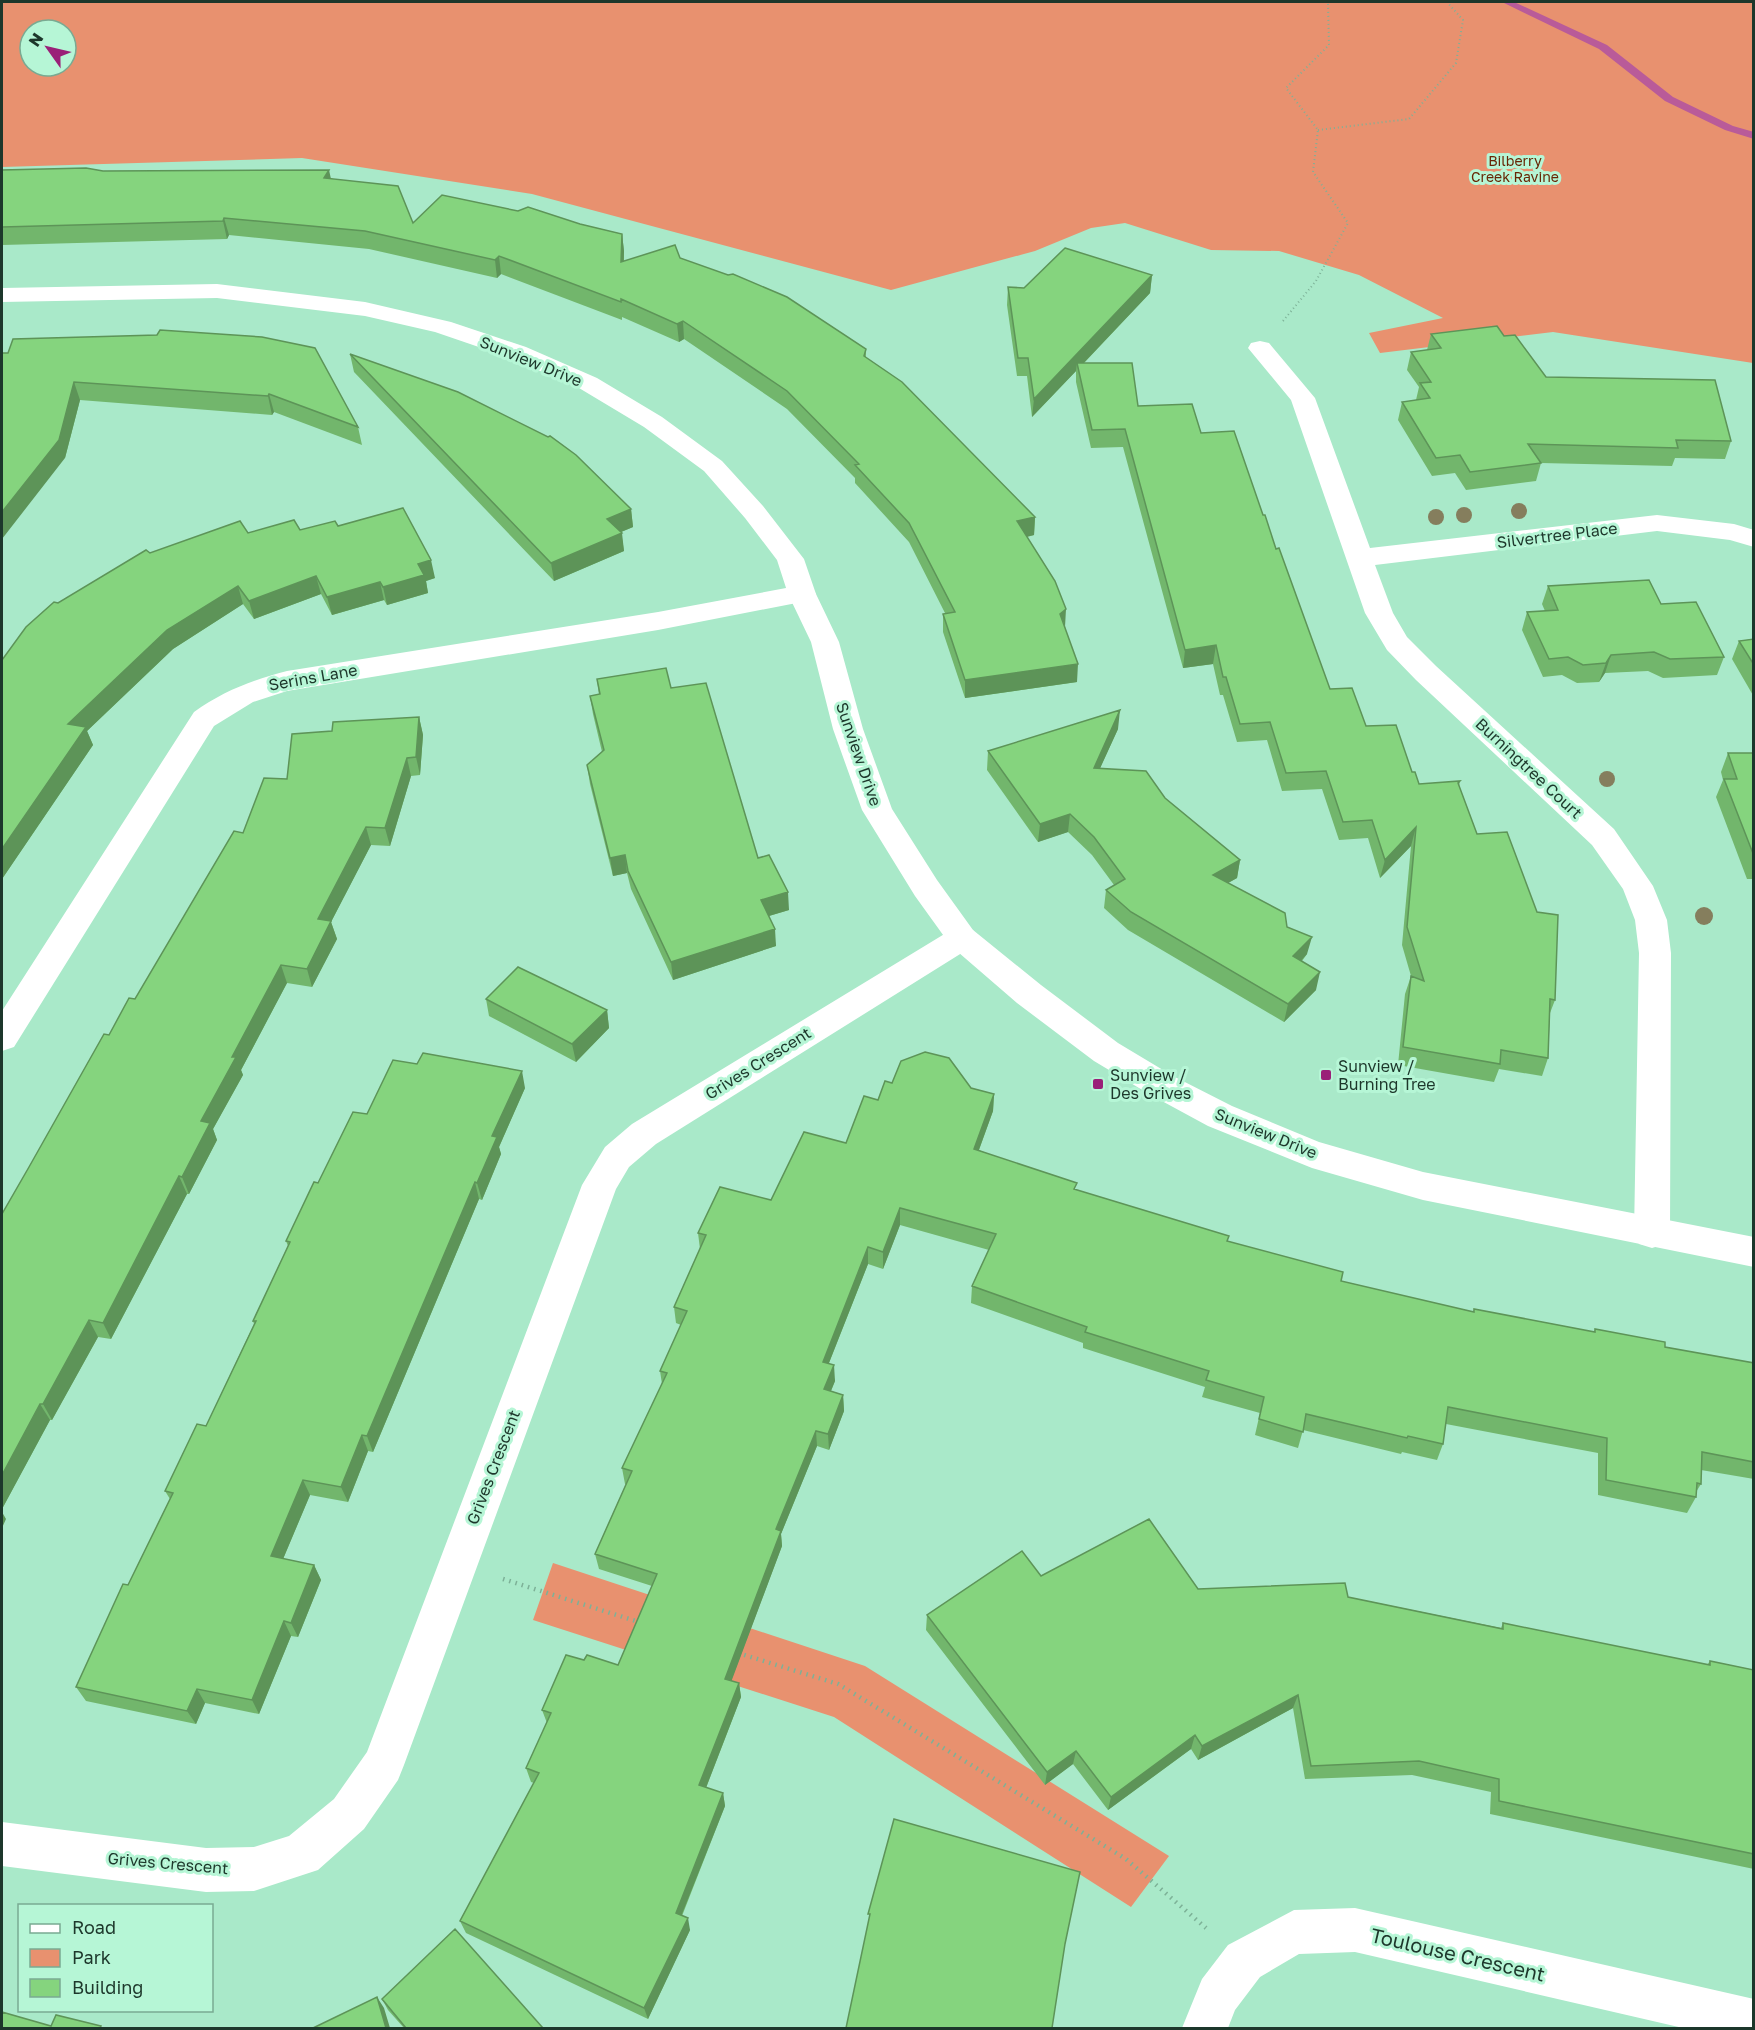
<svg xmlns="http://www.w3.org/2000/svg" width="1755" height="2030" font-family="'Golos Text',sans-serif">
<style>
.green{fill:#e8916f;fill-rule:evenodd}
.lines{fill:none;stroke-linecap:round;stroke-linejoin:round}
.stream{fill:#b95b99;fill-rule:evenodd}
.path-far1{stroke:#7db197;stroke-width:2;stroke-dasharray:1 3;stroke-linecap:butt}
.path{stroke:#7db197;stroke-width:4.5;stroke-dasharray:1.5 5;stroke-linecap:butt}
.minor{fill:#fff;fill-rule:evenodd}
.tertiary{fill:#fff;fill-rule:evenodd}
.tree{fill:#857e5d}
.wall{fill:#72b66c}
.shaded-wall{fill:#5d9458}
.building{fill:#85d47e;stroke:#5d9458;stroke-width:1.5}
.poi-dot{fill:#9a2078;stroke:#b6f6d6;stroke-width:2}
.labels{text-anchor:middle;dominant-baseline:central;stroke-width:6;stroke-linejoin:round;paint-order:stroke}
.far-park-label{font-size:14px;fill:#672605;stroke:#b6f6d6}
.street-label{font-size:16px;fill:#1d372b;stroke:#b6f6d6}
.poi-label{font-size:16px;fill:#1d372b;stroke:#b6f6d6;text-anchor:start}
.near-street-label{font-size:20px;fill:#1d372b;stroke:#b6f6d6}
</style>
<rect width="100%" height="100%" fill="#a9e9c9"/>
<path class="green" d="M2 2H1753V363L1553 332 1380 353 1369 333 1443 318 1359 275 1279 251 1211 250 1125 223 1091 228 1035 251 891 290 532 194 302 158 2 167ZM30 30H66V66H30Z
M553 1563 865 1666 1169 1856 1131 1907 834 1717 533 1620Z"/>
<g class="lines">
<path class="stream" d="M1502 2H1514L1607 45 1673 97 1733 126 1754 132V139L1725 130 1665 101 1599 49Z"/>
<path class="path-far1" d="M1318 130 1409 119 1456 63 1463 20 1447 2
M1283 321 1316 281 1348 223 1313 172 1318 130 1286 88 1329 45 1328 2"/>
<path class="path" d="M503 1579 642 1623
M738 1653 838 1684 1126 1859 1206 1928"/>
<path class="minor" d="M1260 341 1269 343 1315 398 1370 548 1657 515 1734 524 1754 530V547L1730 540 1657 531 1375 565 1393 613 1407 637 1436 666 1614 829 1653 886 1667 920 1671 953 1670 1233 1665 1244 1652 1248 1639 1244 1634 1233 1639 953 1635 920 1623 889 1592 845 1416 680 1387 650 1365 613 1291 400 1248 348 1251 343Z
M802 585 812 588 816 594 812 600 658 630 287 691 253 702 214 726 14 1047 2 1051V1011L194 712C223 691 252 680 287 671L658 612Z
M962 926 973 930 978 938 973 946 656 1144 629 1167 616 1189 404 1765 398 1780 364 1829 318 1870 254 1891 206 1892 2 1866V1822L206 1848 254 1847 289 1836 334 1799 367 1752 582 1185 605 1147 632 1124 951 930Z
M1355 1908 1754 1999V2028H1683L1355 1952 1299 1954 1260 1977 1235 2010 1228 2028H1182L1202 1979 1228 1945 1294 1910Z"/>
<path class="tertiary" d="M217 284 365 302 451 322 526 347 597 378 662 417 722 461 763 506 804 559 816 594 839 642 863 729 892 809 937 880 973 930 1041 985 1118 1043 1173 1076 1232 1106 1319 1142 1423 1172 1754 1237V1267L1423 1200 1312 1168 1208 1126 1149 1094 1094 1061 1017 1003 951 946 915 896 862 810 833 729 811 642 788 594 777 560 745 518 704 471 644 427 579 388 508 357 435 332 365 316 217 298 2 302V288Z"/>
</g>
<g class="tree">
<circle cx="1519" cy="511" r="8"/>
<circle cx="1464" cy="515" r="8"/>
<circle cx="1436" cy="517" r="8"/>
<circle cx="1607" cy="779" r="8"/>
<circle cx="1704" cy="916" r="9"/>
</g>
<path class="wall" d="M2 170 103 171 331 178 413 223 580 224 622 234 624 251V261L680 258 866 349V358L1035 517 1034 535 1027 537 1065 627 1077 682 965 698 943 632V614L945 613 909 542 855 483V478L787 409 684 339 679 342 622 317V320L501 274 497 278 369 249 229 235 227 239 2 245Z
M1152 275 1150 293 1084 363 1138 406 1201 433 1263 515 1330 689 1412 772 1419 784 1460 781 1459 786 1477 834 1555 1000 1550 1013 1548 1058 1542 1076 1499 1069 1494 1082 1398 1065 1405 994 1411 976 1402 945 1411 846 1380 878 1368 838 1339 840 1322 789 1282 791 1267 740 1237 742 1223 695H1220L1213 664 1183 668 1123 447 1091 448 1076 382V371L1032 417 1027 376H1017L1007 305 1008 287 1024 288Z
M1431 334 1504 336 1546 377 1731 441 1725 459 1675 458 1672 466 1541 463 1536 481 1466 490 1455 473 1432 476 1398 420 1402 402 1416 400 1419 387 1407 370 1411 352 1427 350Z
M157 335 358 427 362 445 274 412 272 415 80 400 65 458 8 353Z
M350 354 631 509 633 527 621 532 624 551 554 581 354 372Z
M338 526 435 578 426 581 428 593 387 605 384 600 332 615 321 594 254 619 243 604 173 649 87 731 93 745 2 879 58 603 150 553 248 533 300 530Z
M1548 586 1661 604 1724 657 1717 675 1663 678 1648 671 1605 673 1599 682 1577 683 1562 675 1543 677 1522 630 1527 612 1545 611 1542 604Z
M1754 639V697L1732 659 1739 641Z
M597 679 671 688 758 858 789 910 769 916 776 946 673 980 631 889 627 873 613 876 590 784 587 765 602 752 593 714 590 696 599 695Z
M419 717 423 735 420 775 411 776 390 846 371 845 331 922 337 939 312 987 287 983 241 1070 243 1075 213 1129 217 1140 189 1194H187L111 1339 98 1337 52 1420H50L2 1509V1214L109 1035 135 999 243 833 287 779 332 731Z
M1118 729 1100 768 1165 798 1240 860 1237 878 1228 883 1287 927 1307 954 1302 961 1316 990 1284 1022 1128 930 1104 908 1106 890 1114 885 1092 855 1068 832 1038 842 987 770 988 751Z
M1728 753H1754V879H1747L1716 797 1723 780 1721 772Z
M486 999 607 1010 609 1028 576 1062 489 1016Z
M892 1083 971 1088 994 1094 993 1111 979 1150 1076 1190 1228 1241 1341 1281 1473 1312 1474 1309 1594 1332 1595 1329 1665 1347 1754 1363V1479L1701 1470V1484L1696 1492V1497L1687 1513 1598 1495V1453L1446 1424 1443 1444 1437 1460 1402 1452 1401 1454 1303 1430 1298 1448 1255 1435 1260 1413 1202 1397 1205 1387 1083 1348V1343L971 1303 972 1286 989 1250 900 1225 883 1269 868 1264 829 1363 835 1381 831 1391 843 1395 844 1411 829 1450 817 1446 781 1534 782 1546 731 1681 739 1683 741 1697 706 1788 723 1793 725 1806 682 1916 690 1930 648 2019 466 1933 460 1921 534 1783 531 1782 526 1768 547 1723 542 1710 584 1660 618 1665 652 1586 599 1569 595 1554 626 1484H625L622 1468 662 1384 660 1371 681 1325 676 1323 674 1307 700 1249 698 1233 771 1200 846 1143Z
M525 1088 499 1147 501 1154 482 1200 479 1199 373 1452 368 1451 348 1502 310 1495 283 1559 314 1565 321 1580 298 1637 291 1636 259 1714 205 1703 196 1724 86 1701 76 1687 128 1585 170 1499 165 1491 206 1426 254 1324 253 1321 288 1246 286 1241 318 1183 367 1114Z
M1041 1576 1198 1589 1348 1597 1501 1628 1503 1623 1707 1665 1710 1661 1754 1670V1869L1490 1814 1491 1792 1412 1775 1305 1779 1293 1708 1198 1760 1191 1749 1108 1810 1073 1764 1045 1785 926 1630 927 1615Z
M382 1999 543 2028H404L388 2010Z"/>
<path class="shaded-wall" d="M329 170 333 188 324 178Z
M224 218 229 235 227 239 223 221Z
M622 234 624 251 623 280 621 262Z
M499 256 501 274 497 278 495 260Z
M1152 275 1150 293 1078 369 1077 363 1076 371 1032 417 1034 399Z
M683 321 684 339 679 342 677 324Z
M74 382 80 400 65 458 2 539V512Z
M269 394 274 412 272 415 268 396Z
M631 509 633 527 609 537 607 519Z
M1035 517 1034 535 1016 539 1017 521Z
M622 533 624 551 554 581 551 563Z
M431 560 435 578 426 581 428 593 387 605 383 587 418 564Z
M316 576 321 594 254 619 249 601Z
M380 582 384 600 332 615 327 597Z
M238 586 243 604 173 649 87 731 93 745 2 879V849L68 724 167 630Z
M1066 609 1065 627 1060 614Z
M1216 645 1213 664 1183 668 1185 650Z
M1611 655 1605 673 1599 682 1606 663Z
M1078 664 1077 682 965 698V680Z
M1120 710 1118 729 1092 786 1094 768Z
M419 717 423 735 420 775 416 757Z
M407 758 411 776 390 846 385 828Z
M1070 814 1068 832 1038 842 1040 824Z
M366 827 371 845 331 922 337 939 312 987 307 969 318 919Z
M1416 827 1411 846 1380 878 1385 860Z
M625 855 627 873 613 876 610 858Z
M1240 860 1237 878 1210 893 1213 875Z
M788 892 789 910 762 918 761 900Z
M775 929 776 946 673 980 671 962Z
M1312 937 1307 954 1289 974 1293 956Z
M281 965 287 983 241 1070 243 1075 213 1129 217 1140 189 1194 182 1177 201 1121 232 1057Z
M1320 972 1316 990 1284 1022 1288 1004Z
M607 1010 609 1028 576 1062 572 1044Z
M522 1071 525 1088 499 1147 501 1154 482 1200 477 1183 492 1136Z
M994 1094 993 1111 973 1166 974 1149Z
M179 1176 187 1194 111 1339 103 1323Z
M475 1182 479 1199 373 1452 367 1436Z
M900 1208V1225L883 1269V1252Z
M868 1247V1264L823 1378V1362Z
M89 1320 98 1337 52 1420 43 1404Z
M834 1365 835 1381 825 1405 824 1389Z
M843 1395 844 1411 829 1450 828 1434Z
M40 1404 50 1420 2 1509V1475Z
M816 1431 817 1446 781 1534 782 1546 727 1693 725 1679 776 1529Z
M362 1435 368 1451 348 1502 341 1487Z
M303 1480 310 1495 278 1571 271 1556Z
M2 1512 6 1519 2 1528Z
M314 1565 321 1580 298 1637 291 1623Z
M284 1621 291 1636 259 1714 252 1700Z
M739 1683 741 1697 702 1798 699 1785Z
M197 1689 205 1703 196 1724 187 1711Z
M1298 1695 1293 1708 1198 1760 1202 1746Z
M1195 1735 1191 1749 1108 1810 1111 1797Z
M1076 1751 1073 1764 1045 1785 1047 1772Z
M723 1793 725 1806 678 1924 676 1913Z
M688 1918 690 1930 648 2019 644 2008Z
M377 1997 384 2008 390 2028H386Z"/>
<path class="building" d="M86 168 103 171 329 170 324 178 398 186 413 223 442 195 518 211 528 207 580 224 622 234 621 262 675 245 680 258 728 275 733 274 787 297 866 349 864 356 902 382 1035 517 1017 521 1055 581 1066 609 1060 614 1078 664 965 680 943 614 955 612 909 523 855 465 859 464 787 391 683 321 677 324 621 299V302L499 256 495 260 365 231 224 218 223 221 2 227V170Z
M1065 248 1152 275 1034 399 1028 358H1018L1008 287 1024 288Z
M1497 326 1504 336 1515 335 1546 377 1715 380 1731 441 1676 440 1678 448 1528 444 1541 463 1470 472 1460 455 1436 458 1402 402 1430 398 1420 383 1431 382 1411 352 1441 348 1431 334Z
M160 330 262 337 315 348 358 427 269 394 268 396 74 382 59 440 2 512V353H8L13 339 157 335Z
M350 354 458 392 548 437 550 436 576 455 631 509 607 519 622 533 551 563Z
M1077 363H1132L1138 406 1192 404 1201 433 1234 431 1263 515H1265L1276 549 1279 548 1330 689 1352 688 1366 726 1396 725 1412 772H1415L1419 784 1460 781 1458 783 1477 834 1507 832 1537 912 1558 915 1555 1000 1550 999 1548 1058 1501 1050 1500 1064 1403 1047 1411 976 1424 981 1407 927 1416 827 1385 860 1372 820 1343 822 1326 771 1286 773 1270 722 1240 724 1226 677H1223L1216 645 1185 650 1125 429 1092 430Z
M403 508 431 560 418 564 424 575 383 587 380 582 327 597 316 576 249 601 238 586 167 630 68 724 86 727 2 849V660L26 627 54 602 58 603 146 550 150 553 240 521 248 533 294 520 300 530 335 521 338 526Z
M1649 580 1661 604 1696 602 1724 657 1670 659 1654 652 1611 655 1606 663 1583 665 1568 657 1549 659 1527 612 1558 610 1548 586Z
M1754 639V665L1739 641Z
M666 668 671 688 706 683 758 858 769 855 788 892 761 900 775 929 671 962 628 871 625 855 610 858 587 765 604 750 590 696 600 694 597 679Z
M1120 710 1094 768 1146 771 1165 798 1240 860 1213 875 1285 913 1287 927 1312 937 1293 956 1320 972 1288 1004 1131 912 1106 890 1125 879 1094 837 1070 814 1040 824 988 751Z
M419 717 416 757 407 758 385 828 366 827 318 919 331 921 307 969 281 965 232 1057H236L201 1121 210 1123 182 1177 179 1176 103 1323 89 1320 43 1404H40L2 1475V1214L29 1167 104 1034 109 1035 129 998 135 999 234 831 243 833 264 778 287 779 292 734 332 731 333 722Z
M1728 753H1754V856L1724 779H1737Z
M518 967 607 1010 572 1044 486 999Z
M925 1052 949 1058 971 1088 994 1094 974 1149 1077 1183 1074 1189 1229 1236 1227 1241 1343 1272 1341 1281 1474 1312V1309L1595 1332V1329L1665 1342V1347L1754 1363V1462L1702 1452 1701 1484 1697 1483 1696 1497 1606 1480 1607 1438 1448 1407 1443 1444 1408 1436 1407 1438 1306 1414 1303 1432 1259 1419 1264 1397 1206 1380 1209 1371 1085 1332 1087 1327 972 1286 996 1234 900 1208 883 1252 868 1247 823 1362 834 1365 824 1389 843 1395 828 1434 816 1431 776 1529 781 1531 725 1679 739 1683 699 1785 723 1793 676 1913 688 1918 644 2008 460 1921 539 1773 526 1768 551 1713 542 1710 566 1655 584 1660 587 1655 618 1665 657 1574 595 1554 632 1471 622 1468 667 1373 660 1371 687 1311 674 1307 706 1235 698 1233 720 1187 771 1200 804 1132 846 1143 864 1096 878 1100 885 1081 892 1083 901 1061Z
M423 1053 522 1071 492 1136 497 1137 477 1183 475 1182 367 1436 362 1435 341 1487 303 1480 271 1556 314 1565 291 1623 284 1621 252 1700 197 1689 187 1711 76 1687 123 1584 128 1585 173 1493 165 1491 197 1424 206 1426 256 1321H253L290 1242 286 1241 314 1182 318 1183 353 1112 367 1114 393 1060 417 1064Z
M1149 1519 1198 1589 1345 1583 1348 1597 1503 1629V1623L1710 1665V1661L1754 1670V1854L1499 1801V1779L1419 1761 1311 1766 1298 1695 1202 1746 1195 1735 1111 1797 1076 1751 1047 1772 927 1615 1022 1551 1041 1576Z
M894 1819 1080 1872 1065 1944 1052 2028H846L870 1914H868Z
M455 1929 543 2028H406L382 1999Z
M377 1997 386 2028H313Z
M2 2012 51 2026 56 2015 101 2026 100 2028H2Z"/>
<g class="poi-dot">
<rect x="1320" y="1069" width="12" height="12" rx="3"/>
<rect x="1092" y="1078" width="12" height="12" rx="3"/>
</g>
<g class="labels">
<g class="far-park-label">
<text x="1515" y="160">Bilberry<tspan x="1515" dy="16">Creek Ravine</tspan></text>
</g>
<g class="street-label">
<text transform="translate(531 361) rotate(22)">Sunview Drive</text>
<text transform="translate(1557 535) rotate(-7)">Silvertree Place</text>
<text transform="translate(313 677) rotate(-10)">Serins Lane</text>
<text transform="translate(859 754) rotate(71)">Sunview Drive</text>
<text transform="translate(1529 768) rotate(43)">Burningtree Court</text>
<text transform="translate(758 1063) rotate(-32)">Grives Crescent</text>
<text transform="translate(1266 1133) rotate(22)">Sunview Drive</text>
<text transform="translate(493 1467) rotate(-69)">Grives Crescent</text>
<text transform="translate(168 1863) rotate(5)">Grives Crescent</text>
</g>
<g class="poi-label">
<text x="1338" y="1066">Sunview /<tspan x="1338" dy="18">Burning Tree</tspan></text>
<text x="1110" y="1075">Sunview /<tspan x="1110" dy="18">Des Grives</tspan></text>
</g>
<g class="near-street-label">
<text transform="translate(1458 1954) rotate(13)">Toulouse Crescent</text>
</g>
</g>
<rect width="1755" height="2030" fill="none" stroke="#1d372b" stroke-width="6"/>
<rect x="18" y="1904" width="195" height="108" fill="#b6f6d6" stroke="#79aa92" stroke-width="1.5"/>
<rect x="30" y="1924" width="30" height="9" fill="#ffffff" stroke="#79aa92" stroke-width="1.5"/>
<text x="72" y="1934" font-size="18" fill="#1d372b">Road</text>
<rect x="30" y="1949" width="30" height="18" fill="#e8916f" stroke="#79aa92" stroke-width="1.5"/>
<text x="72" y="1964" font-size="18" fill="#1d372b">Park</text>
<rect x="30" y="1979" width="30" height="18" fill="#85d47e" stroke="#79aa92" stroke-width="1.5"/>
<text x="72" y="1994" font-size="18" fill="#1d372b">Building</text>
<g transform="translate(48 48) rotate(304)"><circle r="28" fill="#b6f6d6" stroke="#79aa92" stroke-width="1.5"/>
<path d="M0-4.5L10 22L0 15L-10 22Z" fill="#9a2078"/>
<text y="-9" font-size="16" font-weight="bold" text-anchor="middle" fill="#1d372b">N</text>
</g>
</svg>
